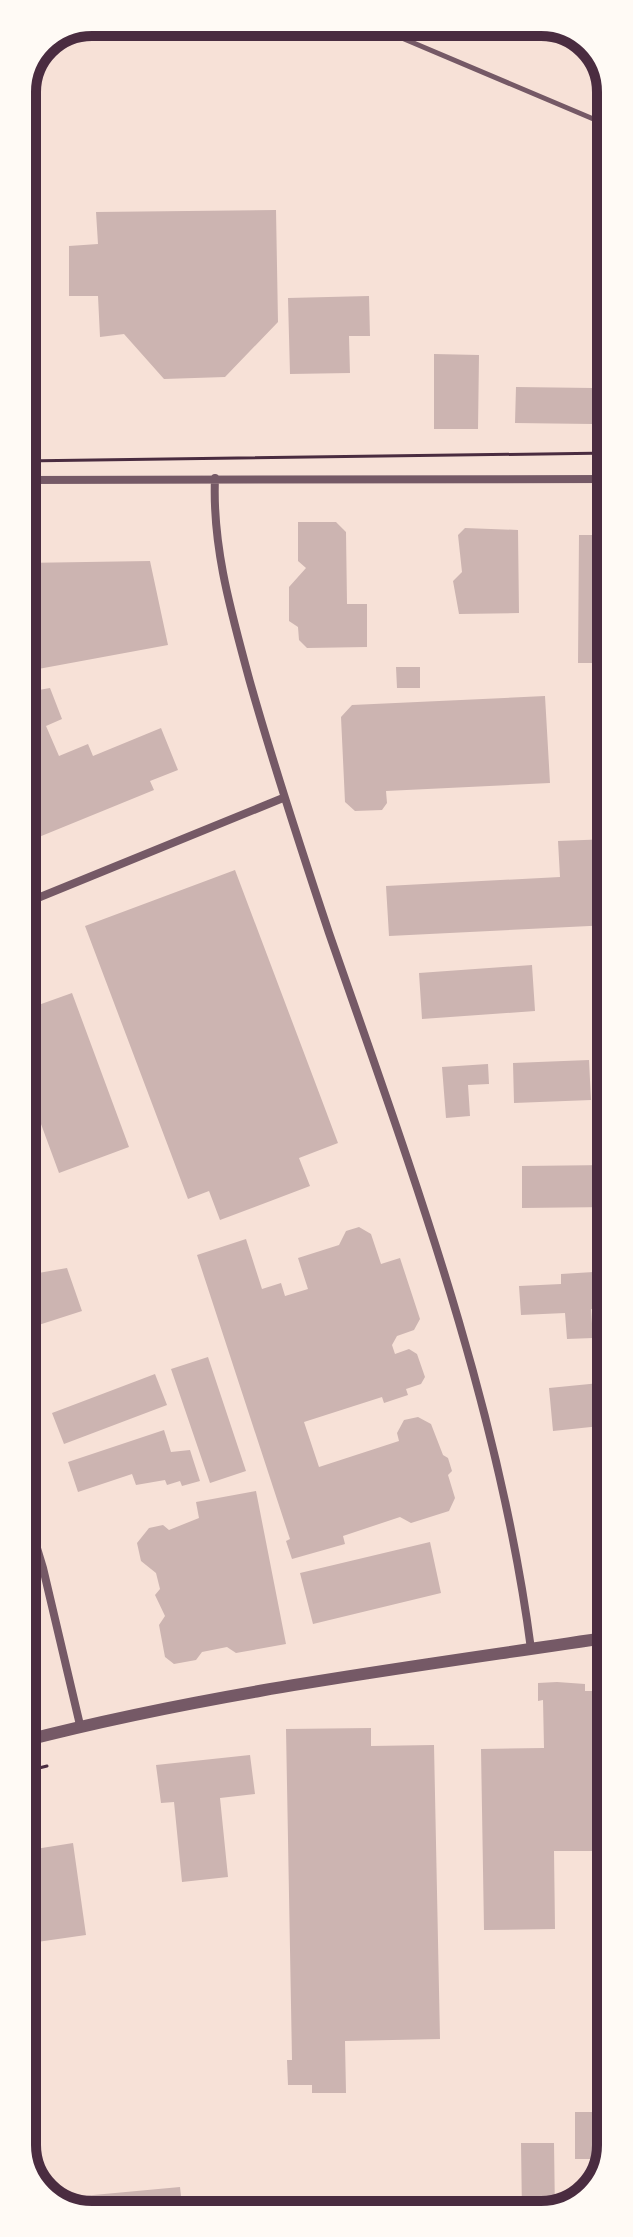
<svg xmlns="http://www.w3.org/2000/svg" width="633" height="2237" font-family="'Golos Text',sans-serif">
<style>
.building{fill:#ccb4b1}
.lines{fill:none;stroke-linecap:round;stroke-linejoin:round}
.path{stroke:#4a2c40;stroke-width:3}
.service{stroke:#755966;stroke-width:5}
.minor{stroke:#755966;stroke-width:8}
.tertiary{stroke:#755966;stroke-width:12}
.rim{fill:none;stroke:#4a2c40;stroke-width:10}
</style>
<rect width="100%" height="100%" fill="#f7e1d7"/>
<path class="building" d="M276 210 278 322 225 377 164 379 124 334 100 337 98 296H69V246L98 244 96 212Z
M369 296 370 336H349L350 373 290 374 288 298Z
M434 354 479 355 478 429H434Z
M516 387 593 388 592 424 515 423Z
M298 522H336L346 532 347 604H367V647L307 648 299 640 298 627 289 621V587L306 568 298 561Z
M465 528 518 530 519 613 459 614 453 581 462 572 458 535Z
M579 535H610V663H578Z
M150 561 168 645 22 672V563Z
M396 667H420V688H397Z
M50 688 62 719 46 726 59 756 88 744 93 756 161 728 178 770 150 781 154 790 34 839 23 812 22 693Z
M545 696 550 783 386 791 387 803 382 810 355 811 345 802 341 717 352 705Z
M610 839V925L389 936 386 886 560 877 558 841Z
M235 870 338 1143 299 1158 310 1186 220 1220 209 1191 188 1199 85 926Z
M532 965 535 1011 422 1019 419 973Z
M72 993 129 1147 59 1173 23 1075V996L30 1008Z
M589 1060 591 1100 514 1103 513 1063Z
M488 1064 489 1084 468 1085 470 1116 446 1118 442 1067Z
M609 1165 610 1207 522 1208V1166Z
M359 1227 371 1234 381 1264 400 1258 420 1319 414 1330 397 1336 392 1345 395 1354 409 1349 417 1354 425 1377 421 1384 406 1389 408 1395 384 1403 382 1397 304 1422 319 1467 399 1441 397 1433 404 1420 418 1417 431 1424 443 1455 448 1458 452 1471 448 1475 455 1498 449 1511 411 1523 400 1517 343 1536 345 1544 292 1559 286 1541 290 1539 197 1255 246 1239 262 1289 281 1283 285 1296 308 1289 298 1258 339 1245 346 1231Z
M67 1268 82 1311 23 1330V1283L27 1275Z
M610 1271V1308L591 1309 593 1338 567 1339 565 1313 521 1315 519 1286 561 1284V1274Z
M208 1357 246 1471 210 1483 171 1369Z
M155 1374 167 1405 64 1444 52 1413Z
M610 1382V1425L553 1431 549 1388Z
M164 1430 171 1452 190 1450 200 1481 182 1486 180 1481 167 1485 165 1480 136 1485 132 1474 78 1492 68 1462Z
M256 1491 286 1644 236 1653 227 1647 202 1652 196 1660 174 1664 165 1657 159 1625 165 1616 155 1595 160 1589 156 1573 141 1561 137 1543 149 1528 163 1525 169 1530 199 1518 196 1502Z
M430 1542 441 1593 313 1624 300 1573Z
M611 1549V1573L602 1566 601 1551Z
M557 1682 585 1684V1691H602V1684H611V1851H554L555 1929 484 1930 481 1749 544 1748 543 1700 538 1701V1683Z
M371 1728V1746L434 1745 440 2039 345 2041 346 2093H312V2085H288L287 2060H292L286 1729Z
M250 1755 255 1794 220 1798 228 1877 182 1882 174 1802 161 1803 156 1765Z
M73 1843 86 1935 23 1944V1851Z
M575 2112H611V2145L601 2171H590V2159H575Z
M521 2143H554L555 2214H522Z
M180 2187 183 2214H83L50 2199Z"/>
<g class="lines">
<path class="path" d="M22 461 610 453
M23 1772 47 1766"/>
<path class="service" d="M364 22 610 126"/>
<path class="minor" d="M215 478C212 548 232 615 250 682 274 767 301 849 329 933 410 1166 499 1404 531 1649
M22 480 610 479
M23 904 283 798
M23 1502 43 1568 80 1725"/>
<path class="tertiary" d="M23 1741C216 1691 414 1667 611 1637"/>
</g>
<path d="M0 0H633V2237H0ZM92 36H541A56 56 0 0 1 597 92V2145A56 56 0 0 1 541 2201H92A56 56 0 0 1 36 2145V92A56 56 0 0 1 92 36Z" fill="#fffaf5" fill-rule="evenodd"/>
<path class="rim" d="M92 36H541A56 56 0 0 1 597 92V2145A56 56 0 0 1 541 2201H92A56 56 0 0 1 36 2145V92A56 56 0 0 1 92 36Z"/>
</svg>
